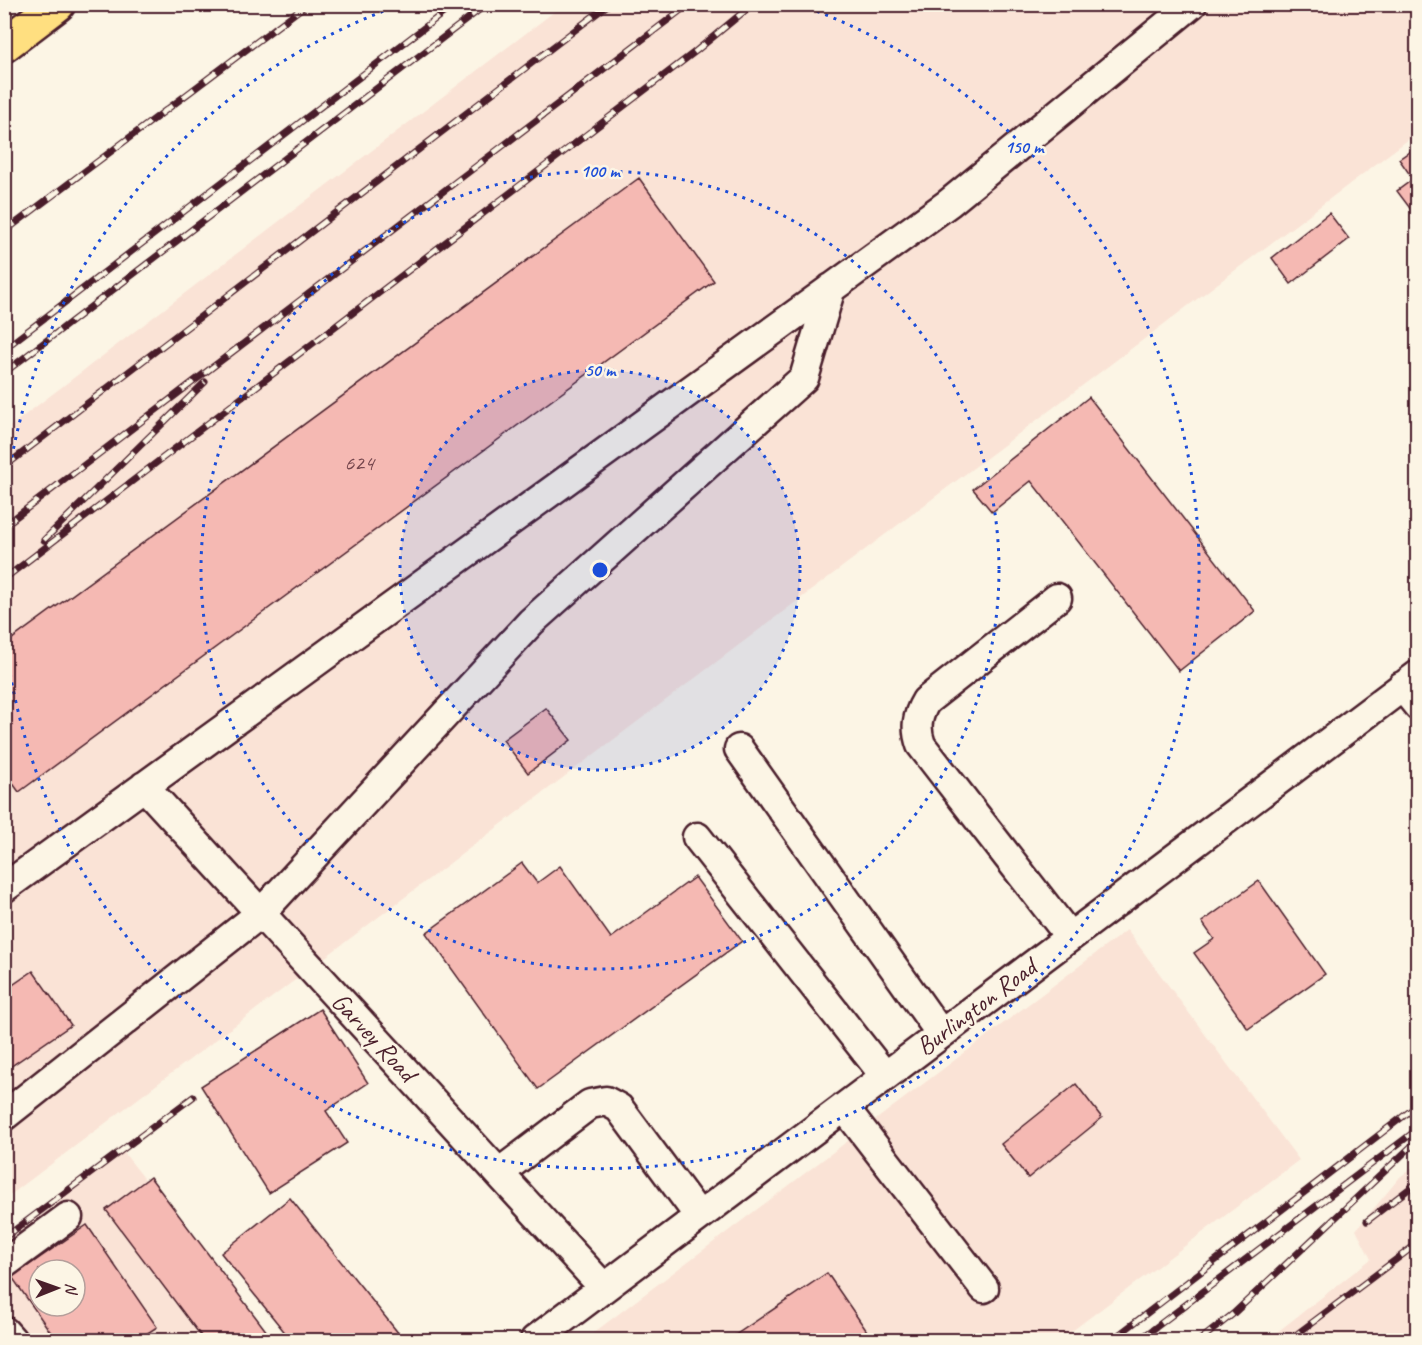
<svg xmlns="http://www.w3.org/2000/svg" width="1422" height="1345" font-family="Caveat,sans-serif">
<style>
.built{fill:#fae3d6;fill-rule:evenodd}
.building{fill:#f5b9b3;stroke:#4a1f2b;stroke-width:1.5;fill-rule:evenodd}
.lines{fill:none;stroke-linecap:round;stroke-linejoin:round}
.minor-casing{stroke:#4a1f2b;stroke-width:33}
.major-casing{stroke:#4a1f2b;stroke-width:38}
.minor{stroke:#fcf5e5;stroke-width:28}
.major{stroke:#ffdf80;stroke-width:33}
.rail-casing{stroke:#4a1f2b;stroke-width:7}
.rail{stroke:#fcf5e5;stroke-width:4.5;stroke-dasharray:14;stroke-linecap:butt}
.ring{fill:none;stroke:#1d4ed8;stroke-width:3;stroke-dasharray:3 6}
.labels{text-anchor:middle;dominant-baseline:central;stroke-width:5;stroke-linejoin:round;paint-order:stroke}
.number-label{font-size:22px;fill:#75464d}
.street-label{font-size:26px;fill:#4a1f2b;stroke:#fcf5e5}
.centre{fill:#1d4ed8;stroke:#fcf5e5;stroke-width:3}
.ring-label{font-size:18px;text-anchor:middle;font-weight:bold;fill:#1d4ed8;stroke:#fcf5e5;stroke-width:5;stroke-linejoin:round;paint-order:stroke}
</style>
<rect width="100%" height="100%" fill="#fcf5e5"/>
<filter id="ink" filterUnits="userSpaceOnUse"><feTurbulence type="fractalNoise" baseFrequency=".0167" numOctaves="2"/><feDisplacementMap in="SourceGraphic" scale="12" xChannelSelector="R" yChannelSelector="G"/><feConvolveMatrix kernelMatrix="1 2 1 2 8 2 1 2 1" color-interpolation-filters="sRGB"/></filter>
<g filter="url(#ink)">
<path class="built" d="M563 5H1417V133L5 1199 4 431Z
M1127 930 1299 1160 1060 1340H584Z
M121 1149 272 1340H5V1242ZM39 1270H75V1306H39Z
M1417 1164V1340H1267L1371 1259 1356 1230 1400 1177Z"/>
<path class="building" d="M1418 146V219L1397 191 1413 179 1399 159Z
M639 178 714 281 19 792 4 771V645Z
M1329 213 1349 239 1291 284 1272 258Z
M1089 397 1255 611 1179 671 1031 481 992 512 973 489Z
M546 708 571 740 528 773 503 740Z
M522 863 537 883 560 866 611 938 695 877 742 941 538 1089 426 933Z
M1259 881 1325 974 1248 1029 1194 953 1214 939 1202 922Z
M33 971 71 1025 4 1071V991Z
M320 1009 368 1083 326 1111 347 1143 269 1193 201 1086Z
M1076 1084 1102 1118 1028 1178 1001 1144Z
M150 1177 273 1340H204L106 1210Z
M290 1198 403 1339 400 1340H291L221 1253Z
M87 1225 157 1327 137 1340H56L12 1277ZM39 1270H75V1306H39Z
M827 1273 873 1340H728Z"/>
<g class="lines">
<g class="minor-casing">
<path id="minor" d="M1057 598 926 701C917 716 915 728 921 745L1070 937
M1402 686 1418 706
M739 749 941 1034
M144 786 604 1288
M697 837 885 1076
M4 888 949 203 1192 4
M844 1107 984 1288
M4 1116 261 913 531 622 804 378 831 288
M499 1173 590 1104 606 1101 619 1108 699 1216
M4 1264 68 1217
M4 1331 12 1340
M535 1340 1418 675"/>
</g>
<g class="major-casing">
<path id="major" d="M4 45 58 4"/>
</g>
<use href="#minor" class="minor"/>
<use href="#major" class="major"/>
<g class="rail-casing">
<path id="rail" d="M4 232 307 4
M4 349 455 4
M4 373 487 4
M4 467 609 4
M4 526 689 4
M44 540 205 382
M4 579 696 51 753 4
M1367 1221 1418 1182
M4 1238 193 1097
M1112 1340 1418 1105
M1139 1340 1418 1129
M1200 1340 1233 1314 1418 1140
M1289 1340 1418 1243"/>
</g>
<use href="#rail" class="rail"/>
</g>
</g>
<circle cx="600" cy="570" r="200" fill="#1d4ed8" fill-opacity=".12"/>
<g class="ring">
<circle cx="600" cy="570" r="200"/>
<circle cx="600" cy="570" r="399"/>
<path d="M5 502A599 599 0 0 1 400 5M800 5A599 599 0 1 1 5 638"/>
</g>
<g class="labels">
<g class="number-label">
<text x="359" y="463">624</text>
</g>
<g class="street-label">
<text transform="translate(976 1007) rotate(-37)">Burlington Road</text>
<text transform="translate(374 1037) rotate(47)">Garvey Road</text>
</g>
</g>
<circle cx="600" cy="570" r="9" class="centre"/>
<g class="ring-label">
<text x="1024" y="153">150 m</text>
<text x="600" y="177">100 m</text>
<text x="600" y="376">50 m</text>
</g>
<rect width="1422" height="1345" fill="none" stroke="#fcf5e5" stroke-width="24"/>
<rect x="12" y="12" width="1398" height="1321" fill="none" stroke="#4a1f2b" stroke-width="2" filter="url(#ink)"/>
<g transform="translate(57 1288) rotate(89)"><circle r="28" fill="#fcf5e5" stroke="#b59f9b" stroke-width="1.5"/>
<path d="M0-4.5L10 22L0 15L-10 22Z" fill="#4a1f2b"/>
<text y="-9" font-size="16" font-weight="bold" text-anchor="middle" fill="#4a1f2b">N</text>
</g>
</svg>
